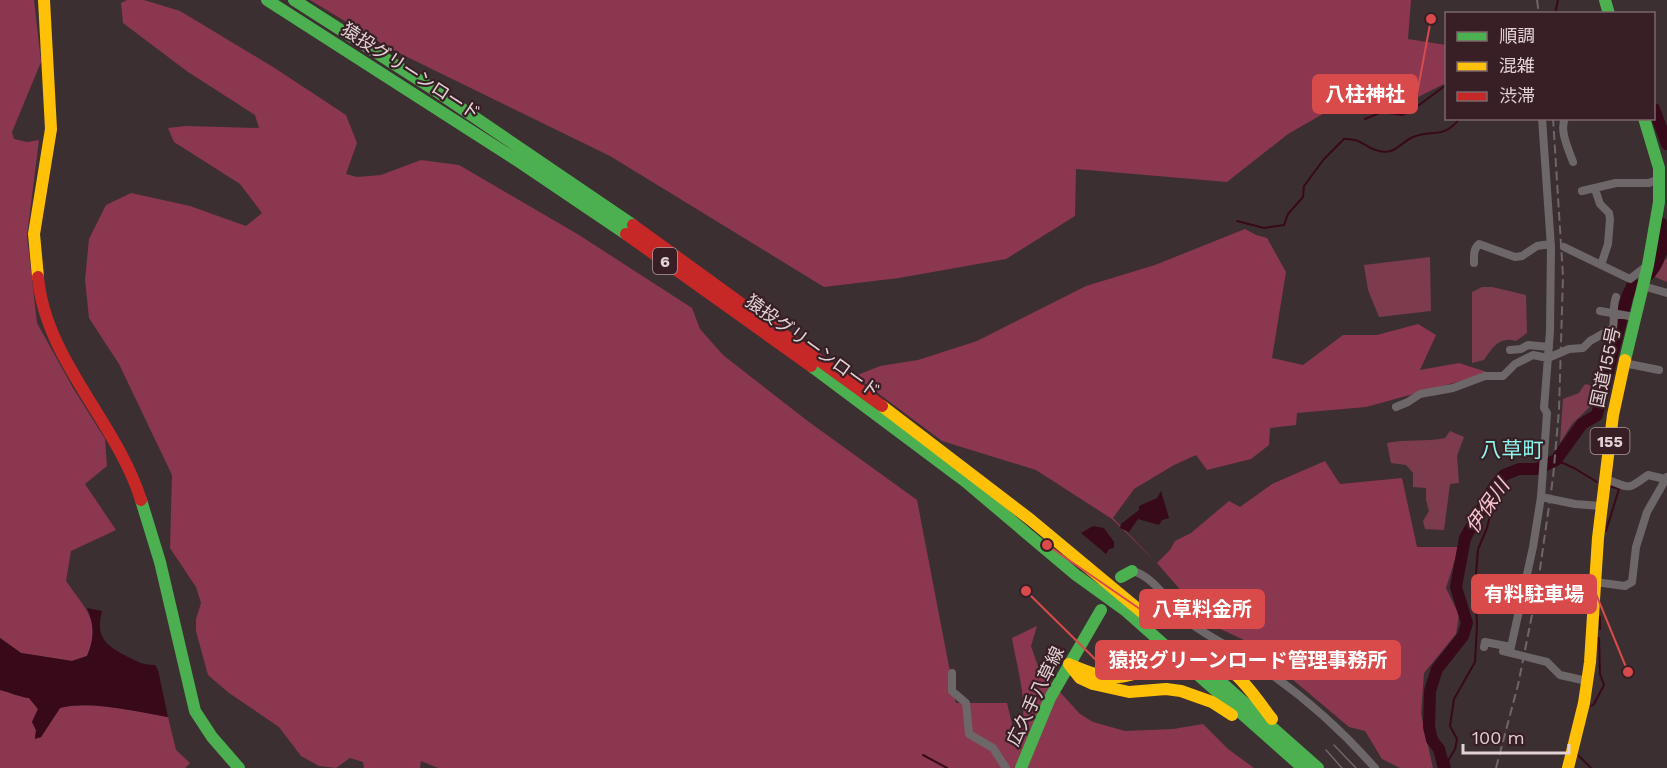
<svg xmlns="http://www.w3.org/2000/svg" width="1667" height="768" font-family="'Work Sans','Noto Sans JP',sans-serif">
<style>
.green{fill:#7c3c4e}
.forest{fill:#8b374f}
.water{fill:#370919}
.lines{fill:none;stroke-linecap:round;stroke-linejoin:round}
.stream{stroke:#370919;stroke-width:2}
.river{stroke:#370919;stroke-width:12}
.street{stroke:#6e6769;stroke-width:8}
.fast{stroke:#4caf50;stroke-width:12}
.slow{stroke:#ffc107;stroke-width:12}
.jam{stroke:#c62828;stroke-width:12}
.tram{stroke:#6f6668;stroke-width:1.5}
.rail{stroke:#6f6668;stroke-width:2;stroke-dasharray:9 4.5;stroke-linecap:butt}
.labels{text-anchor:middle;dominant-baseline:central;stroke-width:4.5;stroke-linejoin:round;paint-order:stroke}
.shield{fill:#371f25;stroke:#af9ca0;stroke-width:1.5}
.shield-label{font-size:16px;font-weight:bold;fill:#e3d2d5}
.street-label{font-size:18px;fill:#e3d2d5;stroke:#371f25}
.water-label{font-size:20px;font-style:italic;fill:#f9c3ce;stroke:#371f25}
.quarter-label{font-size:21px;fill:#8df7ed;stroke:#371f25}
.leader{fill:none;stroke:#d94a4b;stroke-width:2}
.callout-dot{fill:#d94a4b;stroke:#371f25;stroke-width:2}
.callout{fill:#d94a4b;stroke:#d94a4b;stroke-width:2}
.callout-label{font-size:20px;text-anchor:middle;font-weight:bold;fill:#fff}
</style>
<rect width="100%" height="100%" fill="#3c2f32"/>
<path class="green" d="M1663 255 1667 260V282L1655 277Z
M1430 257 1431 311 1379 317 1368 290 1364 265Z
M1482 287H1492L1526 295 1527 333 1516 341C1499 336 1493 347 1484 360L1472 363V292Z
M1585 384 1597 387 1592 405 1572 424 1560 443 1563 399 1579 393Z
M1450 431 1464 437 1457 456 1459 483 1450 484 1444 530 1425 529 1423 521 1429 511 1426 500V488L1413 487V473L1406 465 1391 463 1387 443C1407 439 1425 442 1445 438Z"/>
<path class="forest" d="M0 0H34L41 62 12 132 14 139 27 142 39 140 27 236 37 323 73 388 105 439 107 466 85 484 116 530 71 551 66 581C86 610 102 621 87 656L72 661 21 653 0 638Z
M127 0H144L180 11 273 67 346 115 357 143 346 174 357 177 381 175 421 160 459 165 579 235 692 308 700 329 723 355 809 422 917 500 956 703H1007L1013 728 1019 737C1030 707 1017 669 1012 638L1037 626 1031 646 1039 669 1080 714 1093 722 1125 731 1173 729 1203 724 1228 749 1254 768H438L421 761 420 768H364L363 762 350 758 336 768 319 766 301 756 279 727 229 693 208 675 196 631V619L201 603 196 587 170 548 172 475 119 364 89 318 85 280 89 239 106 205 131 193 190 206 246 226 262 213 240 184 174 142 168 128 186 126 259 128 255 115 188 72 123 23 121 3Z
M310 0H1411L1408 39 1446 45V83L1406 103 1382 109 1335 107 1288 134 1227 182 1076 169 1075 216 1006 259 899 278 824 287 610 156 391 49Z
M1245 229 1256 235 1267 238 1286 272 1272 358 1303 365 1343 335H1377L1418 324 1436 335 1420 370 1459 363 1490 373 1366 407 1297 413 1296 425 1270 428 1269 445 1251 459 1207 470 1196 455 1174 465 1134 489 1113 518 1157 563 1170 550 1175 541 1191 533 1229 501 1240 507 1272 484 1325 461 1340 484 1402 478 1417 547H1459L1446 588 1459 615 1456 634 1424 673 1421 714 1433 768H1400L1382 759 1365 731 1349 727 1248 642 1210 624 1157 563 1112 519 1036 470 942 441 855 376 880 366 918 360 977 341 1086 286 1155 265Z
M0 690C10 692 19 697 29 698L38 709 32 722 36 730 35 738 41 737 60 708C90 700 137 712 168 717L176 750 190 763 185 768H0Z"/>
<path class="water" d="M1161 491 1169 518 1162 520 1159 525 1138 519 1129 532 1120 528 1121 524 1139 510V506L1157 498Z
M1093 526 1104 528 1114 542V548L1109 549 1106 554 1081 533Z
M87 608 102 611C95 638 106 645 128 657 138 662 143 665 155 665L158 670 168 717C138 712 89 700 60 708L41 737 35 739 36 730 32 722 38 709 29 698C19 697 10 692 0 690V638L21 653 72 661 87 656C94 640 95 626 87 608Z"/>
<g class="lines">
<path class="stream" d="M1555 14 1558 0
M1365 119 1382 112 1402 115 1415 108 1446 85
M1237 221 1264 228 1284 225 1288 214 1303 197 1304 186 1324 159 1344 139C1363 138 1364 148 1379 151 1395 155 1400 143 1413 137 1433 129 1443 140 1460 118
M1663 245 1667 249
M1556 460 1574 468 1597 482
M1606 531 1619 489 1609 486
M1600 629V617
M1591 706 1594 704 1604 685 1600 674 1599 638
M923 755 947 768
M1578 755 1591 768
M1450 768 1448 761 1455 749 1457 739 1450 726 1454 699 1475 662 1477 624 1475 587 1478 549 1487 528 1494 499"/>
<path class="river" d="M1654 109 1667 144
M1648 275C1655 268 1663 253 1662 243 1662 235 1660 232 1661 223
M1444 768 1439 749 1432 740 1429 727 1430 691 1437 669 1463 636 1467 623 1456 587 1465 538 1494 487 1504 475 1519 469H1537L1556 460 1582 424 1597 415 1627 297 1633 284"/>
<path class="street" d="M1565 118C1559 131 1569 150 1573 162
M1595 189 1600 204 1609 213 1610 219 1608 244 1601 265
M1582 191 1616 183H1649L1659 179
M1564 247 1630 279 1648 265
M1474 263C1474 256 1473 249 1479 244L1515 257 1522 256 1537 246 1550 244
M1643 286 1667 293
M1600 311 1635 317
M1510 350 1521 349 1528 345 1549 347
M1624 363 1659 370
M1396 407 1408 402 1420 394 1453 388 1485 376H1503L1515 364 1533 355 1548 358 1569 349 1583 348 1590 341 1613 328C1615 318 1612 307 1616 297
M1605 479C1631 487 1625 492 1648 475L1665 479
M1541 497 1575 504 1601 506
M1132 571C1156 576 1173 611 1193 625 1212 639 1235 649 1255 663 1300 693 1340 728 1375 768
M1595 582 1625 586 1632 582 1636 547 1647 512 1667 477
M1484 647 1485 642 1511 647 1533 547 1541 497 1547 413 1544 408 1550 331 1551 247 1542 118
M1503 651 1547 662 1560 675 1587 681
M952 673V691L966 703 969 734 993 748 1006 768"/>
<path class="fast" d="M267 0 521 163 626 234
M294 0 433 89 633 225
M1605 0 1609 14
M1625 360 1648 265 1659 202V168L1644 118
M811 366 966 482 1076 575 1126 611 1303 768
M141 500 160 562 195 711 212 737 239 768
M1121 577 1132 571
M1194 658 1318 768
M1021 768 1050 698 1101 610"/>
<path class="slow" d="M38 277 34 234 51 129 44 0
M882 406 1031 520 1144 614
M1203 655C1236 666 1252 693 1272 719
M1069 664 1080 678 1093 684 1129 692 1166 689 1181 691 1212 702 1232 715
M1071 665C1081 669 1092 674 1103 676 1127 681 1150 668 1171 658
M1568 768 1584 703 1590 662 1598 538 1613 415 1625 360"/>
<path class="jam" d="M633 225 882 406
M626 234 811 366
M38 277C45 359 117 423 141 500"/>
<path class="tram" d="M1334 745 1356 768
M1326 750 1342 768"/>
<path class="rail" d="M1537 0 1539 14
M1496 768 1518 685 1537 590 1553 478 1559 410 1563 276 1553 118"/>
</g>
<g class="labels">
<g class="shield">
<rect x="653" y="248" width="24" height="26" rx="4.5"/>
<rect x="1590.5" y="428" width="39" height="26" rx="4.5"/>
</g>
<g class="shield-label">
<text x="665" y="261">6</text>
<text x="1610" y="441">155</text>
</g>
<g class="street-label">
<text transform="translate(411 71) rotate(33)">猿投グリーンロード</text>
<text transform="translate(813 346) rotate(36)">猿投グリーンロード</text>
<text transform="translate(1605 367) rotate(-78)">国道155号</text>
<text transform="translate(1035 696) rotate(-64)">広久手八草線</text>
</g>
<g class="water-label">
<text transform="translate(1487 506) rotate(-55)">伊保川</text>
</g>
<g class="quarter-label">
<text x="1512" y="449">八草町</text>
</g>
</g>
<path class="leader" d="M1431 19L1417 94M1628 672L1596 594M1047 545L1140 609M1026 591L1096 660"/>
<g class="callout-dot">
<circle cx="1431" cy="19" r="6"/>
<circle cx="1628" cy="672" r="6"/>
<circle cx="1047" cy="545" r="6"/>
<circle cx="1026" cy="591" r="6"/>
</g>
<g class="callout">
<rect x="1313" y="75" width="104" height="38" rx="6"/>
<rect x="1472" y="575" width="124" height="38" rx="6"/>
<rect x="1140" y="590" width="124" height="38" rx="6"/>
<rect x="1096" y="641" width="304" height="38" rx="6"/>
</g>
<g class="callout-label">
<text x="1365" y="101">八柱神社</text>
<text x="1534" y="601">有料駐車場</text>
<text x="1202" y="616">八草料金所</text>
<text x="1248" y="667">猿投グリーンロード管理事務所</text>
</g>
<rect x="1445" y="12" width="210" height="108" fill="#371f25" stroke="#7c676b" stroke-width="1.5"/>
<rect x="1457" y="32" width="30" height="9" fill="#4caf50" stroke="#7c676b" stroke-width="1.5"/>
<text x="1499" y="42" font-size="18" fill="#e3d2d5">順調</text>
<rect x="1457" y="62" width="30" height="9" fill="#ffc107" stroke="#7c676b" stroke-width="1.5"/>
<text x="1499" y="72" font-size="18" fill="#e3d2d5">混雑</text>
<rect x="1457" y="92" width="30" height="9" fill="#c62828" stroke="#7c676b" stroke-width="1.5"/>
<text x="1499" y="102" font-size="18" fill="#e3d2d5">渋滞</text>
<path d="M1463 744v9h106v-9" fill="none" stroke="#e3d2d5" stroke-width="3"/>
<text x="1472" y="744" font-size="18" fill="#e3d2d5" stroke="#371f25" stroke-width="4.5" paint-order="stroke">100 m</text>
</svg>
